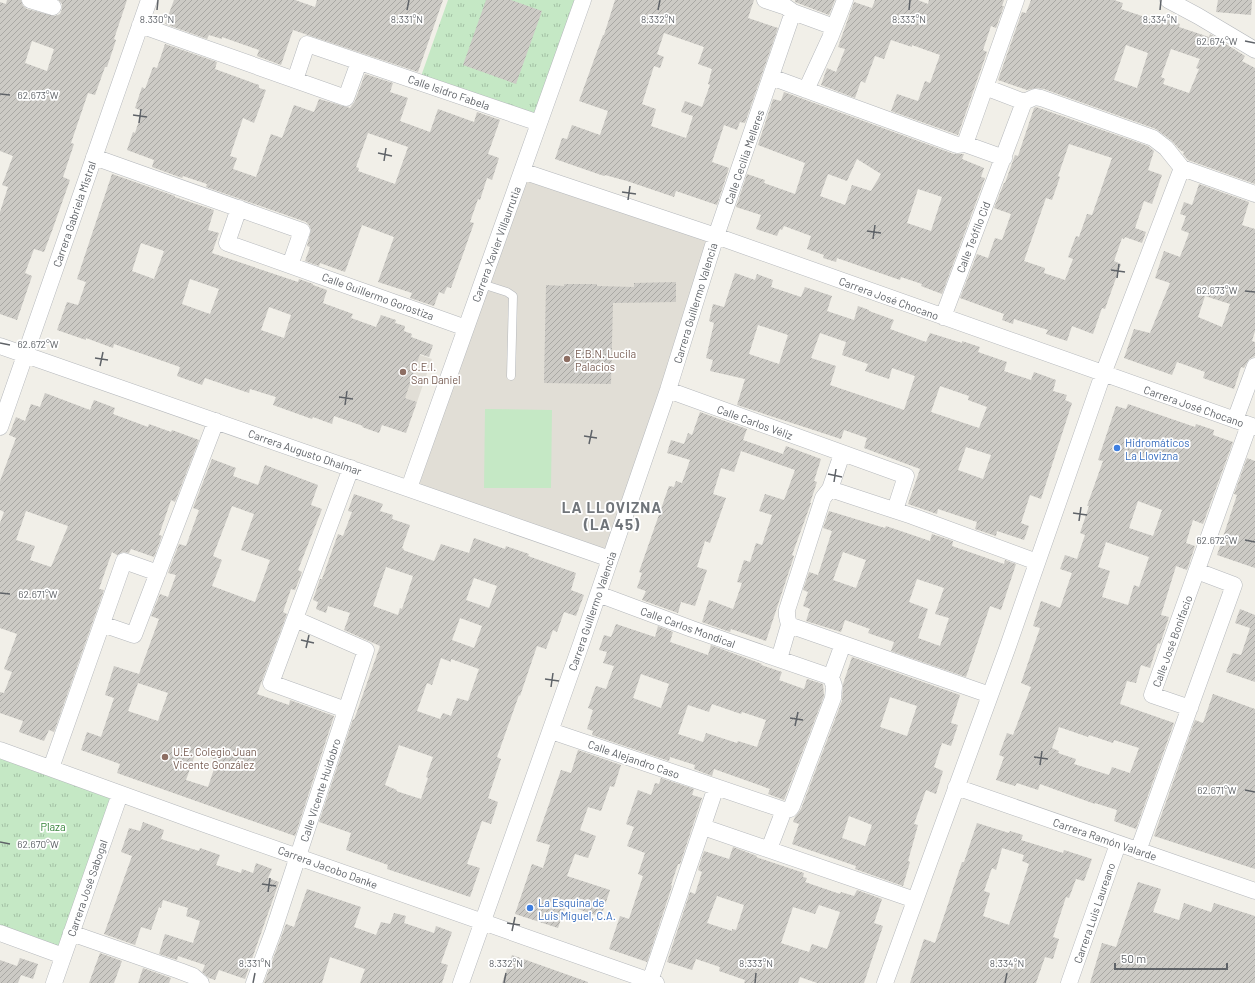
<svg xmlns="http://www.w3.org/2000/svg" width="1255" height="983" font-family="Barlow,sans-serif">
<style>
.education{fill:#e1ded6}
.grass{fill:#c5e8c5}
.park{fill:url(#park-tufts)}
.building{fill:url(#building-hatch);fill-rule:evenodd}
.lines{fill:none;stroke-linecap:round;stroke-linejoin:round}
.service-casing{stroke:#b5b8bc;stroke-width:9}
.minor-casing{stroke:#b5b8bc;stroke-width:17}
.service{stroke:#fff;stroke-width:8}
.minor{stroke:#fff;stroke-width:16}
.ticks{fill:none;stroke:#5f6368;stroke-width:1.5}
.education-dot{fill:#8d6e63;stroke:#fff;stroke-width:1.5}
.shop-dot{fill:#3f7fe0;stroke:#fff;stroke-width:1.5}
.labels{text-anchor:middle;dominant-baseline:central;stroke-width:3.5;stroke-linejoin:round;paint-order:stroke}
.street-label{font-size:11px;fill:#5f6368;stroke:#fff}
.education-label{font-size:11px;fill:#785e54;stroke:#fff;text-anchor:start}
.shop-label{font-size:11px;fill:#366cbe;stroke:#fff;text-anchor:start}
.park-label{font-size:11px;fill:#348238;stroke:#fff}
.district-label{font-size:15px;font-weight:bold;letter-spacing:1px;fill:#70757a;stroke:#fff}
.ticks-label{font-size:10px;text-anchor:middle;fill:#5f6368;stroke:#fff;stroke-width:3.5;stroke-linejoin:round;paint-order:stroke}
</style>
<defs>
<pattern id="park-tufts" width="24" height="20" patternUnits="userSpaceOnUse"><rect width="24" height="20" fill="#c5e8c5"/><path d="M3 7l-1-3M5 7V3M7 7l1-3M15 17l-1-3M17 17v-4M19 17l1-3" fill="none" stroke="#a3c0a4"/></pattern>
<pattern id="building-hatch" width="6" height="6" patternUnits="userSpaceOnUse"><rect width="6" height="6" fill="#cccac5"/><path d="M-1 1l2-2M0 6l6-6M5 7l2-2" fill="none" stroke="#a9a8a4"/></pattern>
</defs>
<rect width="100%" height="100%" fill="#f1efe8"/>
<path class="education" d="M522 171 721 240 610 559 409 488Z
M388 344 432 359 417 402 373 387Z"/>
<path class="grass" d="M485 409 552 410 551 488H484Z"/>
<path class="park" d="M448 0H583L539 123 419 82Z
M0 750 120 794 63 956 0 933Z"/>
<path class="building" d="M7 0H21L23 6 27 9 55 16 60 14 62 9V4L59 0H127L114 39 116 40 107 67H105L95 95 88 93 71 143 74 144 63 177 70 180 53 228 44 252 34 249 25 273 32 276 17 320 0 314V212L8 187 2 185 13 156 0 151V2L6 4ZM32 41 54 49 47 71 25 63Z
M174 0H295L315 7 317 0H443L418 72 293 30 281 65 257 56 259 50 222 37V39L209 35 207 39 165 24Z
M486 0H511L542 11 516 84 463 65Z
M615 0H754L748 18 778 28 745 123 740 122 737 130 724 125 712 162 729 168 717 205 676 191 674 197 627 181 605 175 604 176 555 159 562 138 567 139 572 125 600 135 608 111 579 101 603 35H604ZM664 33 704 47 698 64 712 69 708 84 710 85 702 107 685 101 681 112 693 116 686 138 651 126 656 109 642 104 654 66 660 68 664 57 657 54Z
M795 0H835L829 15 795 2Z
M875 0H918L928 4 929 0H1004L1002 6H1004L996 28 991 26 983 50 987 52 958 135 891 111 897 94 918 101 925 81 930 83 940 55 912 45V47L891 40 884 59 875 56 865 83 861 81 855 98 821 85 827 68 836 72 845 49 838 47 854 2 872 8Z
M1031 0H1114L1123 3 1121 9 1151 19 1153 14 1180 24 1179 27 1209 37 1210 34 1245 56 1242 61 1255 68V184L1188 160 1183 154 1184 152 1180 150 1172 141 1156 129 1044 89 1036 88 1027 90 998 80 1022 12 1026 13ZM1126 45 1148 53 1137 88 1114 80ZM1171 49 1200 59 1196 68 1199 69 1189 93 1163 84 1165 79 1161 77Z
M1218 0H1252L1251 15 1216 12Z
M165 44 217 62 215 69 259 85V88L266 90 254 123 243 118 230 156 237 158 233 169 256 177 271 134 282 138 294 105 314 112 319 99 350 108 355 101 365 74 393 83 390 92 408 98 400 121 430 132 438 109 474 122 477 112 500 120 488 154 499 158 492 180 487 178 480 200 478 199 470 222 474 223 451 288 447 287 444 294 439 292 434 306 410 298 412 293 378 282 394 237 362 225 345 272 320 263 319 266 305 261 310 247 307 246 311 230 309 225 306 222 206 187 207 184 183 176 182 178 152 167 154 160 127 150 133 132 135 133 142 111 135 108 142 87 145 89 153 67 157 68ZM368 133 408 147 395 184 358 171 359 168 356 167Z
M784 92 954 154H964L962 159 984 168 981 177 985 178 942 294 921 286 922 284 901 277 900 280 837 258 836 262 823 258 824 255 807 249 811 236 784 226 782 230 780 229 777 236 756 229 761 215 736 207 747 174 765 180 764 183 795 194 805 163 758 145 773 99 781 101ZM857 159 881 174 871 191 852 185 845 205 820 196 828 174 847 181ZM918 189 942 197 931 231 907 223Z
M1036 107 1148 146 1154 151 1148 170 1162 175 1152 204 1144 201 1135 228 1146 232 1142 243 1125 237 1124 239 1122 238 1114 261 1121 264 1105 309 1102 308 1093 334 1072 326 1067 341 1046 334 1048 330 1014 319 1013 324 1002 320 1004 314 960 298 977 254 988 258 995 238 1002 240 1011 214 994 208 1004 183H1005L1015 155 1018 156 1034 108ZM1069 144 1112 158 1092 215 1087 214 1079 237 1076 236 1068 257 1073 259 1065 280 1044 273 1045 268 1024 261 1046 198 1052 200 1060 177 1058 176Z
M112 174 175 196V197L214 210 208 230 219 233 212 253 298 282 299 279 313 284V285L327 290 323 303 353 314 351 318 376 327 381 315 396 320 395 323 405 326 404 331 412 334 411 337 433 345 429 357 420 354 405 398 417 402 406 433 382 425 379 433 362 427 363 426 334 416 332 424 313 417 312 419 273 405 276 397 250 389 249 393 205 378 202 385 177 376 180 367 114 344 113 348 86 338V340L57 330 67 302 78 305 86 282 77 279ZM141 243 164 251 154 279 132 271ZM190 279 219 289 210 314 182 304ZM269 307 291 315 284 338 261 330Z
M1199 184 1249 202 1242 225 1255 229V331L1252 341 1255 342V356L1249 359 1244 368 1241 367 1234 389 1203 378 1205 372 1177 362 1172 375 1124 358 1134 329 1150 333 1170 283 1155 278 1164 251 1180 257 1189 233 1181 230 1186 216 1180 214 1184 202 1192 205ZM1205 296 1230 304 1222 327 1198 317Z
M735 273 755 280 757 274 773 280 771 287 801 297 805 287 832 296 827 311 854 320 858 306 869 310V311L894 320 890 329 926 342 930 333 962 343V341L980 347 978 352 1007 362 1004 371 1031 380 1034 372 1056 380 1053 391 1067 395 1065 400 1072 403 1041 499 1030 495 1021 523 1029 526 1024 540 997 531 996 536 975 529 977 522 938 509 937 514 908 504 920 469 864 448 867 438 844 430 841 439 737 405 745 379 710 371 713 360 706 358 714 323 709 321 713 304 724 307ZM758 325 788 335 779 364 749 354ZM820 333 846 342 842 355 868 364 865 371 889 379 892 368 915 376 904 410 830 385 836 366 811 358ZM940 386 969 396 968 400 987 407 979 428 931 412ZM966 447 991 455 983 479 958 470Z
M676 282V302L613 303 611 384 544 383 546 285 564 286V284H597V286L634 287V283Z
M45 393 90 410 94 400 115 408 113 414 148 427 149 424 171 432 172 430 199 440 175 502 171 500 159 535 162 536 154 557 131 549 129 553 123 552 117 555 112 552 99 589 104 590 54 732 49 730 44 741 19 732 23 721 0 713V692L4 693 12 672 4 669 17 634 0 628V523L4 512 0 510V481L16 438 9 435 16 417 25 421 31 404 40 407ZM26 511 68 526 51 567 30 560 35 546 16 540Z
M1128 404 1195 427 1196 424 1214 430 1213 435 1233 442 1203 524 1193 520 1186 543 1195 546 1187 570 1176 566 1161 615 1169 617 1160 644 1158 643 1150 668 1141 665 1136 683 1127 681 1120 704 1174 723 1136 829 1114 821 1117 810 1095 803V804L1040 784 1038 790 1017 783 1015 786 996 780 1004 757 999 755 1007 733 1013 735 1031 687 1021 683 1040 628 1033 626 1041 601 1060 608 1072 573 1060 569 1065 555 1077 559 1085 535 1080 533 1089 506H1087L1103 461 1098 460 1116 406 1126 409ZM1138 501 1162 510 1153 536 1129 528ZM1106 542 1149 557 1139 587 1134 585 1128 605 1102 597 1110 571 1098 567ZM1059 727 1088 737 1089 735 1113 743 1114 740 1139 748 1130 773 1112 767 1109 775 1074 764 1076 759 1058 753 1059 751 1052 748Z
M700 412 747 429 743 440 783 454 786 446 821 459 814 481 817 482 810 503H811L792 555 794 556 766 641 731 629 730 632 702 622 709 600 733 609 742 583 737 582 744 560 750 562 756 543 762 545 772 515 759 511 765 494 784 500 795 470 741 451 734 472 721 468 713 494 726 498 710 543 705 541 697 567 707 570 695 606 681 602 678 613 642 600 646 591 637 588 642 573 639 572 669 486 674 487 676 481 682 483 690 460 667 453 671 440 684 444 688 433 692 435Z
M1247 458 1255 461V568L1217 555 1237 495 1234 494Z
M212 459 236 468 233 476 258 485 265 465 318 485 311 505 322 509 298 570 302 572 295 590 291 589 283 612 287 614 257 694 289 705 290 700 334 716 295 836 117 773 120 764 81 750 87 732 101 737 114 698 105 695 114 666 139 674 159 619 151 616 160 594 168 597 176 575 168 573 179 544 186 546 199 510 193 508ZM232 506 254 514 241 550 270 560 255 602 212 586 222 560 213 556ZM138 683 168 693 158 721 128 711ZM196 752 217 760 208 787 186 780Z
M354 494 383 504 380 511 393 515 392 519 410 525 402 548 404 549 403 550 434 561 441 544 469 553 474 538 505 549 506 546 529 554 528 556 576 573 571 590 584 595 576 616 564 612 557 632 553 630 546 649 537 646 520 696 519 695 497 757 501 759 488 798 498 802 491 824 482 821 467 864 480 868 470 897 387 869 388 865 346 850 351 833 319 822 353 719 354 720 380 646 344 630 350 613 328 606 326 613 316 609 318 602 313 600 320 579H322L338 534 343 536 352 512 348 511ZM386 567 413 576 402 609 400 608 398 615 373 606ZM474 578 497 586 489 608 466 600ZM460 618 482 626 474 648 452 640ZM441 658 451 662V659L479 669 468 701 457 698 451 716 443 713 440 719 417 711 427 683 432 685ZM399 745 433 757 426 777 428 778 421 799 396 791 397 790 385 785Z
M829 511 885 528 886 526 930 541 932 534 953 541 952 546 1004 564 1005 560 1016 564 1001 610 990 606 966 677 891 651 894 642 868 633 870 629 845 620 841 632 806 621 810 609 803 606 808 592 803 590 809 572 818 575 832 531 823 528ZM843 552 866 560 856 588 833 580ZM917 579 944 588 935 614 949 618 940 646 918 638 928 609 909 602Z
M1240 609 1255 615V682L1226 672 1233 653 1241 655 1250 628 1235 623Z
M616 624 655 637 658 626 673 632 670 642 708 655 711 645 724 650 762 664 761 665 782 672 779 680 804 689 807 679 823 684 824 696 784 800 768 794 770 789 714 769 712 776 694 769 695 765 670 757 669 761 592 735 593 731 587 729 593 710 588 708 596 686 606 689 614 666 603 663 607 652 599 650 604 635 611 637ZM641 674 669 684 661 708 633 698ZM712 704 741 714 742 712 766 720 757 747 738 741 737 743 706 733 703 742 678 734 688 705 709 712Z
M852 657 960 695 951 723 958 725 951 746 942 743 934 767 943 771 936 794 926 790 914 824 918 825 908 861 910 862 903 886 855 869 856 866 792 844 799 824 793 822 795 817 801 809 842 701 843 684ZM890 697 917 706 907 736 880 727ZM849 816 872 825 865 846 842 838Z
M1213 694 1255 709V869L1154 836 1195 720 1203 723Z
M578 750 621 765 614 787 610 786 601 811 588 807 580 830 596 836 588 858 575 854 567 876 610 890 601 917 566 905 558 928 515 914 532 864 543 868 550 845 536 841 561 770 571 773Z
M661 778 694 789 692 795 702 798 680 864H678L671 885 672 886 647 962 609 949 620 916 629 919 643 876 638 874 645 853 627 846 634 827 626 824 638 790 651 795 655 783 659 784Z
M143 822 164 830 161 839 199 851 200 848 220 855 216 865 241 873 242 869 253 873 256 863 272 869 268 878 279 882 245 979 219 970 215 980 209 978 202 972 205 965 178 956 177 960 159 954 165 934 193 943 200 921 186 916 188 908 163 900 161 908 159 907 151 930 141 927 135 945 104 934 132 856 121 852 129 828 140 831Z
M977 823 1009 833 1010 831 1023 835 1021 840 1063 853 1064 850 1092 859 1084 881 1076 879 1069 898 1066 897 1053 937 1059 939 1053 959 1045 957 1036 983H910L924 939 935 943 962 862H964ZM1002 848 1024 855 1022 861 1029 864 1009 925 983 916 990 893 984 891 992 868 996 870Z
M733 847 757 856 756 857 804 873 803 877 807 878 805 882 840 894 841 892 854 896 857 890 882 899 874 923 883 926 864 983H817L800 977 798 983H744L745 980 719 971 720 967 696 959 692 970 667 962 690 892 695 894 702 872 698 870 704 851 729 859ZM717 896 744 905 736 930 732 929V931L707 923ZM819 905 840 912 827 949 812 944 809 952 781 943 793 907 815 914Z
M1138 882 1161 889 1153 912 1179 920 1184 903 1211 912 1214 903 1255 916V983H1090L1102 943 1116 947Z
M307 889 361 907 354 927 376 935 381 922 390 924 394 913 406 916 404 923 434 933 436 926 452 932 441 963 448 965 442 983H360L365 969 330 957 322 983H264L286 924 294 927Z
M100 953 122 961 114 983H89Z
M512 955 588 982V983H502Z
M20 958 38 964 33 979 21 975 18 983H0V960L17 966Z
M143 968 171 978 169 983H138Z"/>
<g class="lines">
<g class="service-casing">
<path id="service" d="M482 284 507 292 513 296 511 376"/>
</g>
<g class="minor-casing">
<path id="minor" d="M30 0 53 7
M765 0 786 7 793 12 834 27
M1168 0 1198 16 1255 50
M140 25 346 98 359 62
M771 77 957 145 965 144
M295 80 307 44 539 123
M985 87 1024 102
M806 90 830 38 845 0
M1024 102 1035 97 1041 98 1153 138 1166 148 1182 168
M965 144 1016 0
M965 144 1004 158
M94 157 302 231 290 265
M1182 168 1255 194
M522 171 716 236 1255 427
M239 208 227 243 466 328
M943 317 1024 102
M0 346 610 559
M668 390 906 476 895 510
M1235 420 1255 366
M0 427 149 0
M409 488 583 0
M830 489 912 516 1037 562
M598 594 692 629 831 677
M102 624 134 635 216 421
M789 625 990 695
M789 625 787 616V610L823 498 830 489 842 454
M779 659 789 625
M831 677 843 644
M1190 708 1152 695 1249 425
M346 710 271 683 351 468
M551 731 784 810
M0 750 193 820 656 983
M51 768 124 561 158 573
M956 787 1255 891
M784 810 790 809 792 806 833 698 834 686 831 677
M703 827 915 900
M769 849 784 810
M1138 851 1234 585 1197 571
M0 933 63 956
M71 933 180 971 193 976 201 983
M650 981 716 787
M54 983 120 794
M254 983 273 932 366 650 295 619
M461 983 581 644 668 390 716 236 793 12
M885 983 1007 649 1103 374 1182 168
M1069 983 1118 844"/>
</g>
<use href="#service" class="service"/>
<use href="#minor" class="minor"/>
</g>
<path class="ticks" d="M157 10 158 0M407 10 409 0M658 10 660 0M909 10 910 0M1160 10 1161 0M1245 41 1255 43M0 94 10 95M133 115 147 117M139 123 141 109M378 153 392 156M384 161 386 148M622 192 636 194M628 200 630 186M867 231 881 233M873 239 875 225M1111 270 1125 272M1117 278 1119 264M1245 291 1255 292M0 343 10 345M95 358 108 360M100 366 103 352M339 397 353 399M345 405 347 391M584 436 597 438M589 444 592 430M828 474 842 477M834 482 836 469M1073 513 1087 515M1079 521 1081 507M1245 540 1255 542M0 593 10 594M301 640 314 643M306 648 309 635M545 679 559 681M551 687 553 673M790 718 803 720M795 726 798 712M1034 757 1048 759M1040 765 1042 751M1245 790 1255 792M0 842 10 844M262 884 276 886M268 892 270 878M507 923 520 925M512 931 515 917M253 983 255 973M504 983 506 973M755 983 756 973M1005 983 1007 973"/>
<g class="education-dot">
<circle cx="567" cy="359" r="4"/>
<circle cx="403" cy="372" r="4"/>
<circle cx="165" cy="757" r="4"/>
</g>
<g class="shop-dot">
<circle cx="1117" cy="448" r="4"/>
<circle cx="530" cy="908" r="4"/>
</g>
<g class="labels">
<g class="street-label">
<text transform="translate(449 92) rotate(19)">Calle Isidro Fabela</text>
<text transform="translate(744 157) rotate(-71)">Calle Cecilia Melleres</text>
<text transform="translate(74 214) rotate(-71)">Carrera Gabriela Mistral</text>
<text transform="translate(973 237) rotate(-69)">Calle Teófilo Cid</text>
<text transform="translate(496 244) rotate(-70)">Carrera Xavier Villaurrutia</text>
<text transform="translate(378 296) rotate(20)">Calle Guillermo Gorostiza</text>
<text transform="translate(889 298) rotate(20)">Carrera José Chocano</text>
<text transform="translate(695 303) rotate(-73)">Carrera Guillermo Valencia</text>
<text transform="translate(1194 406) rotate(19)">Carrera José Chocano</text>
<text transform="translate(755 422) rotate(20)">Calle Carlos Véliz</text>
<text transform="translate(305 452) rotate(19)">Carrera Augusto Dhalmar</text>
<text transform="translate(592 611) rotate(-71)">Carrera Guillermo Valencia</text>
<text transform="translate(688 627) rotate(20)">Calle Carlos Mondical</text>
<text transform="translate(1172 641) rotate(-70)">Calle José Bonifacio</text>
<text transform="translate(634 759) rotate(19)">Calle Alejandro Caso</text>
<text transform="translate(320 790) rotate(-72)">Calle Vicente Huidobro</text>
<text transform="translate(1105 839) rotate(19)">Carrera Ramón Valarde</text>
<text transform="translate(328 867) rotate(20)">Carrera Jacobo Danke</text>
<text transform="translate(87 888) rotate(-71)">Carrera José Sabogal</text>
<text transform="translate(1094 913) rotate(-71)">Carrera Luis Laureano</text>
</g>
<g class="education-label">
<text x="575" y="353">E.B.N. Lucila<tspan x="575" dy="13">Palacios</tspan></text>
<text x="411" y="366">C.E.I.<tspan x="411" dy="13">San Daniel</tspan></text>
<text x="173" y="751">U.E. Colegio Juan<tspan x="173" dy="13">Vicente González</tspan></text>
</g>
<g class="shop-label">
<text x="1125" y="442">Hidromáticos<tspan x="1125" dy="13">La Llovizna</tspan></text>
<text x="538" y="902">La Esquina de<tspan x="538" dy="13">Luis Miguel, C.A.</tspan></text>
</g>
<g class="park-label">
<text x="53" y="826">Plaza</text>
</g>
<g class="district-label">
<text x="612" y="507">LA LLOVIZNA<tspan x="612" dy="17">(LA 45)</tspan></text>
</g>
</g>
<g class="ticks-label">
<text x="157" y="23">8.330°N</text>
<text x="407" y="23">8.331°N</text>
<text x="658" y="23">8.332°N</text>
<text x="909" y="23">8.333°N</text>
<text x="1160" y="23">8.334°N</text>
<text x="1217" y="45">62.674°W</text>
<text x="38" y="99">62.673°W</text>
<text x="1217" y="294">62.673°W</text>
<text x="38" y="348">62.672°W</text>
<text x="1217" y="544">62.672°W</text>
<text x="38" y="598">62.671°W</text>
<text x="1217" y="794">62.671°W</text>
<text x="38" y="848">62.670°W</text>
<text x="255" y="967">8.331°N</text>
<text x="506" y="967">8.332°N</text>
<text x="756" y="967">8.333°N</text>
<text x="1007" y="967">8.334°N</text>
</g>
<path d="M1115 963v6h112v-6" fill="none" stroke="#5f6368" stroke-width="2"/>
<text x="1121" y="963" font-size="12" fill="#5f6368" stroke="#ffffff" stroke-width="3" paint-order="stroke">50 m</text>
</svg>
